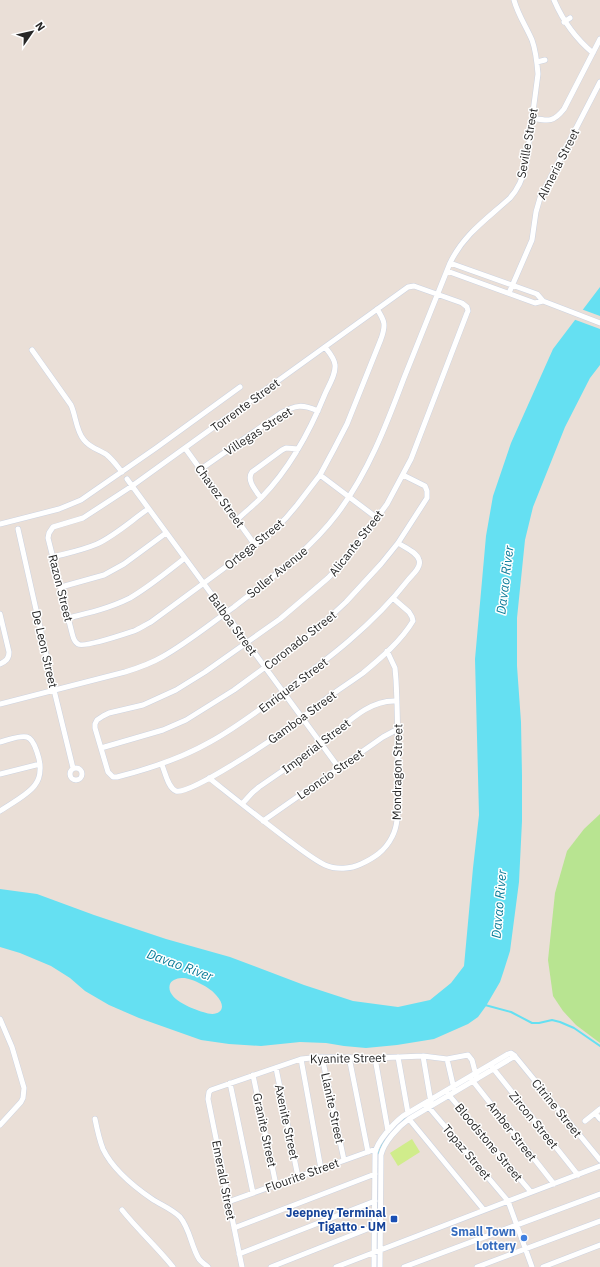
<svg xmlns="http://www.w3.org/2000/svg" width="600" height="1267" font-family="'IBM Plex Sans',sans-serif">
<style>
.green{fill:#b8e491}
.pitch{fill:#d0ec8b}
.water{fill:#65e0f2;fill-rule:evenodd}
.pier{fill:#eadfd7}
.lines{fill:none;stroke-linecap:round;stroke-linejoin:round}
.stream{stroke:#65e0f2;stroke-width:2}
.minor-casing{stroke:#ccd3e1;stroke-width:6}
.minor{stroke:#fff;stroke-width:5}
.transit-dot{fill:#1a4fb4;stroke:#fff;stroke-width:1.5}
.shop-dot{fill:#3f7fe0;stroke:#fff;stroke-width:1.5}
.labels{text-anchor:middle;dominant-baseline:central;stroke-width:3;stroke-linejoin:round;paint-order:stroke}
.street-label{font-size:12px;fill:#272727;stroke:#fff}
.transit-label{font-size:12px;font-weight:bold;fill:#164399;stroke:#fff;text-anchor:end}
.shop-label{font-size:12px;font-weight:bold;fill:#366cbe;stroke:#fff;text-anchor:end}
.water-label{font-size:13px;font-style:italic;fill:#097b98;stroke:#fff}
</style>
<rect width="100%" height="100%" fill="#eadfd7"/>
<path class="green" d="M600 814V1043L576 1025 563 1011 553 996 548 960 555 893 567 851 584 829Z"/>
<path class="pitch" d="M412 1139 420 1152 398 1166 390 1153Z"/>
<path class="water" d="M600 287V365L590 378 565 427 533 507 525 540 517 618V666L521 722 522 775V821L519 882 510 951 504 970 500 982 486 1006 478 1017 468 1024 434 1039 397 1045 366 1048 344 1046 326 1043 300 1042 261 1046 229 1044 201 1040 139 1018 109 1005 85 991 70 978 51 966 20 953 0 947V889L37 894 94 915 166 939 230 957 304 985 353 1001 398 1007 430 1000 451 983 464 966 473 868 479 815 475 659 486 536 493 496 511 443 553 349ZM183 978C192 978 211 988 216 995 229 1009 219 1018 203 1012 193 1009 165 999 170 984 172 979 179 978 183 978Z"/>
<path class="pier" d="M581 309 600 316V329L573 319Z"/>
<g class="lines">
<path class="stream" d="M485 1005 511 1012 532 1023H539L552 1020 560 1022 574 1028 600 1046
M391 1133 400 1122 409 1115
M377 1248 378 1155 382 1145 388 1136
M377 1267V1255"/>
<g class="minor-casing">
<path id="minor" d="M554 0C563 21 575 38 593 53
M564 22 570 18
M537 62 545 60
M532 118C548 121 553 123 564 109L600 39
M450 263 537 294 543 301 600 323
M447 271 535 303 543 301
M509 293 532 240 536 212 540 198 600 82
M377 309C385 321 386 325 381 339L347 424 334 449 320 475 297 505 286 518 265 538 151 622C145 625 139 629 134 631 125 634 84 648 78 644 74 642 73 637 72 633L48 538 49 533 53 527 83 518 132 486 408 287 414 286 462 303 467 307 468 311 467 313 411 459 387 504 348 557 328 578 307 596 280 619 205 672 176 690 143 705 109 713 103 716 97 720 95 724V728L108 772 113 777H117C149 769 180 759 210 742 236 728 259 710 282 693 328 659 373 625 408 580 412 575 422 567 419 560 417 552 404 547 398 543
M32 350 71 405C76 416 76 431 84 440 90 448 100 450 107 455 113 460 117 466 122 472
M185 448 255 545
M201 469 281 413C296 405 302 404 318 411
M320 475 377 518
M127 479 339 768
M261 498C256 491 246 480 252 472L282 450 286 448 298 449
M237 520C245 512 254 505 262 497 290 468 310 431 325 394 329 385 336 374 335 365 335 359 329 352 325 347
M0 524 59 509 81 500 156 448 240 387
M18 529 54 690 73 768
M53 557C68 553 83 550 97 544 116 535 132 520 148 509
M61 587 104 575 124 564 166 533
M0 614 9 652C9 659 6 661 0 664
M68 618C89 613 110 608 130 598 149 587 167 572 185 558
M0 704 125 672C138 668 150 664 162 657 187 643 210 624 234 607 271 578 309 551 337 514 368 473 386 426 404 378 419 340 435 301 450 263 464 234 487 219 510 198 519 188 523 178 526 165L538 74C537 62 536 51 532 40 526 26 518 15 514 0
M0 742C8 740 20 735 27 737 35 739 41 763 40 770 40 775 38 781 35 785 28 795 10 804 0 811
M101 748 163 730 186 720 234 690 316 630 346 602 381 564 398 543 427 498V491L425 486 403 475
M162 765C165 772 168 788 176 791 190 795 270 741 284 731 300 720 315 707 330 696 341 688 352 681 363 673 381 658 401 641 413 621L412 617 409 612 394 599
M70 774a6 6 0 1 1 12 0a6 6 0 1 1-12 0Z
M0 774 40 764
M209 778C233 797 258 817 283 836 295 845 312 859 325 865 336 870 351 869 361 864 374 858 385 851 392 837 400 822 397 803 398 786 398 751 398 716 396 680L395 668 387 651
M242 804 252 793 259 787C279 773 300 759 320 745 343 728 366 699 397 701
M263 821 383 737 398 729
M0 1019 12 1047 24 1088 23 1098 21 1102 0 1125
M423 1056 431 1103
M322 1057 344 1160
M349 1057 368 1152
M398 1057 408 1113
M375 1058 388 1131
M301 1059 321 1169
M447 1059 454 1089
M492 1067 578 1175
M276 1068 298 1177
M253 1075 276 1185
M472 1080 554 1184
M230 1083 253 1193
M448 1094 531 1192
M426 1104 508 1201 532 1267
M595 1113 600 1119
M95 1119C97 1129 99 1139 103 1149 113 1170 133 1186 152 1199 161 1205 172 1209 180 1217 190 1229 191 1246 199 1259 201 1262 205 1264 208 1267
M409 1119 484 1210
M585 1121 600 1109
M228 1202 376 1149
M122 1210C138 1230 157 1247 173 1267
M234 1228 375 1174
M239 1254 375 1201
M242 1267 208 1099 209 1092 211 1090 301 1059 322 1057 375 1058 423 1056 447 1059 468 1055 472 1060 477 1079
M271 1267 375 1226
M336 1267 600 1166
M374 1267 375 1153C377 1141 394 1123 403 1116L508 1054 511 1053 514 1055 600 1160
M380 1267 381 1155C384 1142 398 1127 409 1119L515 1056
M404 1267 600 1194
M477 1267 600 1221
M543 1267 600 1245"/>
</g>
<use href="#minor" class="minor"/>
</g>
<rect class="transit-dot" x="390" y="1215" width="8" height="8" rx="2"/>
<circle class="shop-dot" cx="524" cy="1238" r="4"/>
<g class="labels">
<g class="street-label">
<text transform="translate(527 143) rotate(-80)">Seville Street</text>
<text transform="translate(558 164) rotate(-63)">Almeria Street</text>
<text transform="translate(245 405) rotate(-36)">Torrente Street</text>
<text transform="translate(258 431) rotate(-33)">Villegas Street</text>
<text transform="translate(220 496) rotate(54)">Chavez Street</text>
<text transform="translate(356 543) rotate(-52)">Alicante Street</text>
<text transform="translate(254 544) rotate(-39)">Ortega Street</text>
<text transform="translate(277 572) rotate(-39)">Soller Avenue</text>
<text transform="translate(61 588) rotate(76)">Razon Street</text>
<text transform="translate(233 624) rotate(54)">Balboa Street</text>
<text transform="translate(300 640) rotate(-38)">Coronado Street</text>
<text transform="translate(45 649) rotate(77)">De Leon Street</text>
<text transform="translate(293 685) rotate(-37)">Enriquez Street</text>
<text transform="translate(302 717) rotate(-36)">Gamboa Street</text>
<text transform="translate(316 746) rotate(-37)">Imperial Street</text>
<text transform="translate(397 772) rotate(-89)">Mondragon Street</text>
<text transform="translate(330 774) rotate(-35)">Leoncio Street</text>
<text transform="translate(348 1058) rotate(-1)">Kyanite Street</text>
<text transform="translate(333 1108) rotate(78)">Llanite Street</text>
<text transform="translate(557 1108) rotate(51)">Citrine Street</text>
<text transform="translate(534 1120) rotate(51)">Zircon Street</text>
<text transform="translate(287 1122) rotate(78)">Axenite Street</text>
<text transform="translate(265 1130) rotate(78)">Granite Street</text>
<text transform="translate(512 1131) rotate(52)">Amber Street</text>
<text transform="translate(489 1142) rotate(50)">Bloodstone Street</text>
<text transform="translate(467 1152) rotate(50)">Topaz Street</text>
<text transform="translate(302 1175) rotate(-20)">Flourite Street</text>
<text transform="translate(224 1180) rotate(79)">Emerald Street</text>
</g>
<g class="transit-label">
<text x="386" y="1212">Jeepney Terminal<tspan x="386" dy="14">Tigatto - UM</tspan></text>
</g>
<g class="shop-label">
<text x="516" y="1231">Small Town<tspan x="516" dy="14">Lottery</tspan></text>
</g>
<g class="water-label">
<text transform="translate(505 580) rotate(-83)">Davao River</text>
<text transform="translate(499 904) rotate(-85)">Davao River</text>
<text transform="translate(180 965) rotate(20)">Davao River</text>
</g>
</g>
<g transform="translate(32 32) rotate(56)" stroke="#ffffff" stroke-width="3" paint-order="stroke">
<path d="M0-3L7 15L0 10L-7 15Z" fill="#272727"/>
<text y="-6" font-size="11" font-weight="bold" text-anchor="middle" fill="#272727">N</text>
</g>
</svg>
